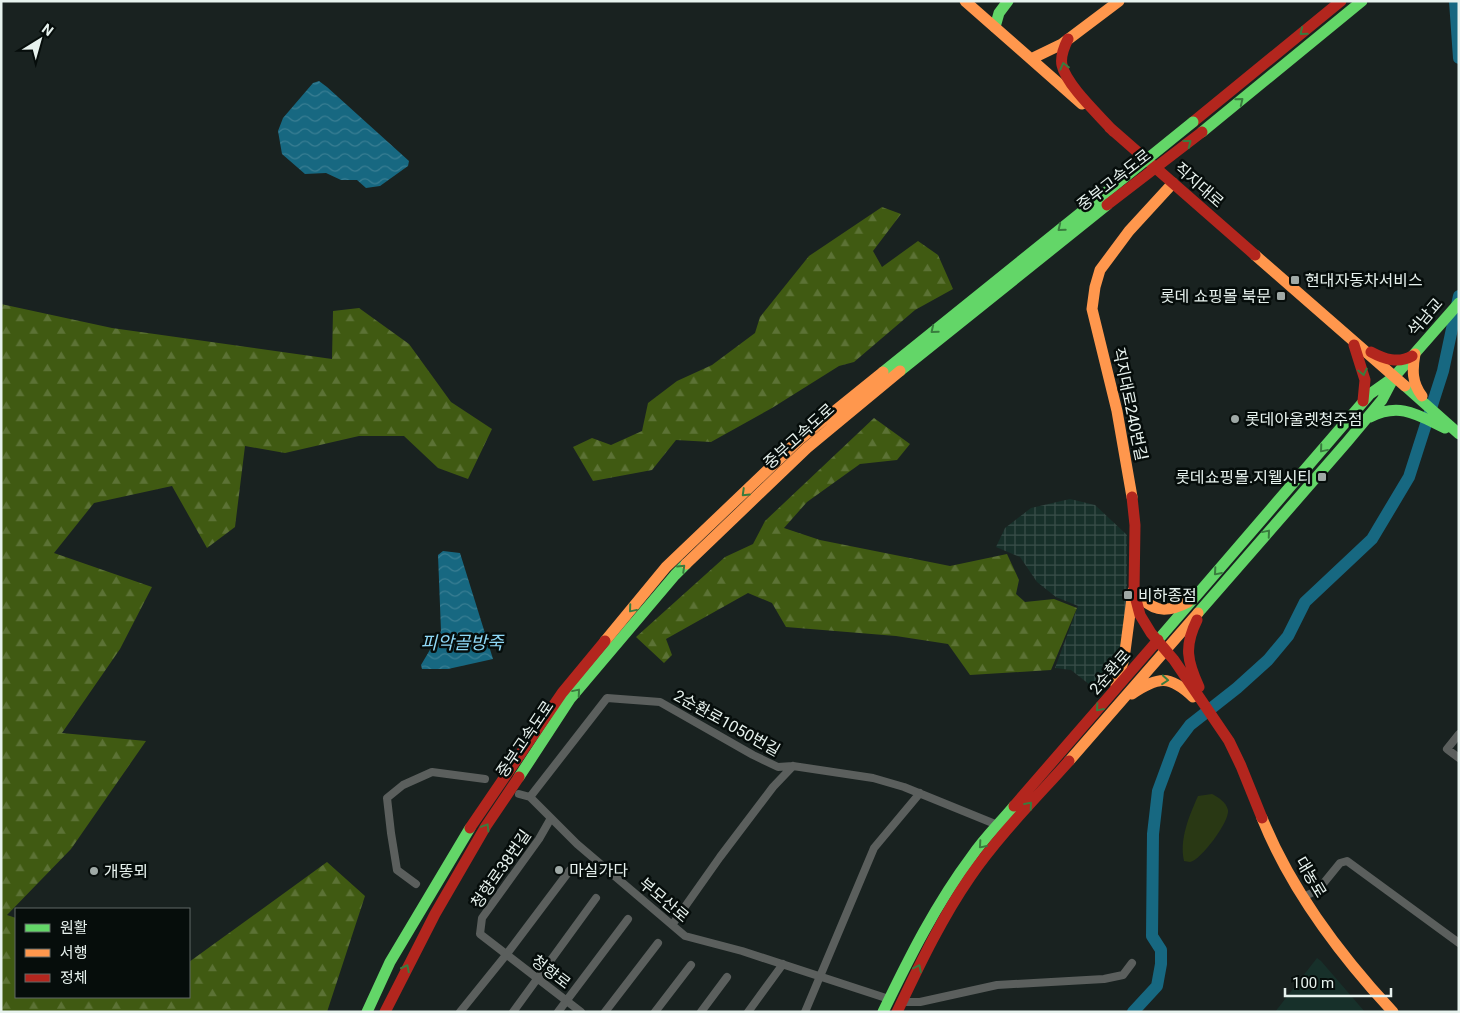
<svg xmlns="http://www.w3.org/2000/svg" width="1460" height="1013" font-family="Roboto,'Noto Sans KR',sans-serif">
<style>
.built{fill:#17302a}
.industrial{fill:url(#industrial-grid)}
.forest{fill:url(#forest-firs)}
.green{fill:#293814}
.water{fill:url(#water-waves)}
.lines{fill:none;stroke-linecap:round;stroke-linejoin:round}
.river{stroke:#176881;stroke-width:12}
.street{stroke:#5b5f5d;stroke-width:8}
.fast{stroke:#63d668;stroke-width:11}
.slow{stroke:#ff974d;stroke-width:11}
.jam{stroke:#b3261e;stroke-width:11}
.fast-bridge{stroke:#63d668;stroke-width:11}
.jam-bridge{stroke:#b3261e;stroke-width:11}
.oneway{stroke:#397c3e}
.poi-dot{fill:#9fa9a6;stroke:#060d0b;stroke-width:2}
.labels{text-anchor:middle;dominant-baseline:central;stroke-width:5;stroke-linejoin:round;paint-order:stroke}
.street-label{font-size:16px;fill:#e7f2ee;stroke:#060d0b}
.poi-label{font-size:16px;fill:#e7f2ee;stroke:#060d0b;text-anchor:start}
.water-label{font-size:18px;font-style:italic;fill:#8fd9f7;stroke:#060d0b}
</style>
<defs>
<pattern id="industrial-grid" width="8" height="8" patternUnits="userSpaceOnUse" patternTransform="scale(1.25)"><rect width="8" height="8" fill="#17302a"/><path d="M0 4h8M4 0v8" fill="none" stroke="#394e49"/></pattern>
<pattern id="forest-firs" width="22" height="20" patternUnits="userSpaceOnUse" patternTransform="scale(1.25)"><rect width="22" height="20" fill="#405a12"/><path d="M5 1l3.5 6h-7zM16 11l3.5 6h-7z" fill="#5c7235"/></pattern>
<pattern id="water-waves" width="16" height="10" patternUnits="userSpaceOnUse" patternTransform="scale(1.25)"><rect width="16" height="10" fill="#176881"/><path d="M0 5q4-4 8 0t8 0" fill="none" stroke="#397e93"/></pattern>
</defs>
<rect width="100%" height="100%" fill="#192220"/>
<path class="built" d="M1317 958 1321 961 1365 1012H1275Z"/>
<path class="industrial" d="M1070 499 1095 505 1127 535V605L1116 673 1099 692 1071 670 1055 668 1078 606 1056 597 1037 582 1020 557 996 547 1005 528 1031 508Z"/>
<path class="forest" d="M882 207 901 214 873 251 882 267 918 241 938 255 953 289 915 310 854 362 839 366 772 408 711 442 676 440 652 470 593 481 573 447 592 438 611 445 642 431 648 403 677 381 712 365 755 333 760 317 809 256Z
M1 304 112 328 332 359 333 311 359 308 409 344 451 402 492 429 468 479 438 468 404 436H359L285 453 245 446 235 527 207 548 172 486 94 503 54 553 152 587 120 649 62 733 146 741 71 849 7 915 16 918V997H189V962L327 862 365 896 327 1012H1Z
M874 418 910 444 897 460 860 464 807 502 784 528 820 540 950 566 1007 554 1019 580 1016 594 1025 602 1054 599 1077 608 1051 670 970 675 948 644 896 636 786 627 772 603 748 593 666 639 672 655 664 663 636 637 725 557 753 544 765 521Z"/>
<path class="green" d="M1212 794C1218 797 1226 802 1228 810 1230 821 1201 860 1190 862L1184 861C1179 840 1189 816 1198 796Z"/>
<path class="water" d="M319 81 327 87 409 161 408 166 380 186 366 188 357 180H341L326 173 305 174 282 154 278 131 283 118 313 83Z
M443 551 460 553 493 659 448 669H422L421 665 441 631 438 555Z"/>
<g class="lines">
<path class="river" d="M1455 1 1459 58
M1133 1012 1157 986 1161 964V950L1152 936 1153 834 1158 791 1175 745 1190 725 1237 688 1268 660 1288 636 1305 602 1372 539 1409 477 1443 371 1459 296"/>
<path class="street" d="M1459 734 1447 749 1459 758
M519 794 530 797 577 844 685 936 742 951 889 999
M530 797 607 698 660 702 753 755 778 767 793 766 873 778 904 787 1000 826
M551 818 539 839 482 918 480 934 581 1012
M416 884 397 870 391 833 387 798 403 785 432 772 485 779
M1303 897 1318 890 1340 863 1347 861 1459 943
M672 925 720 857 773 787 793 766
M902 1002H920L997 985 1104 979 1123 975 1132 963
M460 1012 506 955 570 870
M513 1012 596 898
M558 1012 628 919
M605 1012 658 943
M655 1012 691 965
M701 1012 727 977
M748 1012 783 964
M805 1012 874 848 920 793"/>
<path class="fast" d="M995 27 999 13 1008 1
M1202 132 1362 1
M900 371 1107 205
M883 372 1099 198
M1405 386 1459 434
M1370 417C1400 402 1418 415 1445 428
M1198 613 1347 442 1382 400 1392 381
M1158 640 1370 394 1394 377 1459 303
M519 777 570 699 675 575 686 564
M367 1012 390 962 470 828
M883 1012C909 958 936 904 972 856 984 838 1000 823 1014 806"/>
<path class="slow" d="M965 1 1082 104
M1031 59 1062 44 1119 1
M1255 255 1405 386
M1415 354C1412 370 1412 383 1422 396
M1132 497 1117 411 1092 309 1095 287 1100 270 1129 231 1173 183
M686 564 807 448 900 371
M1133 591C1152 610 1163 615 1188 602
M605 641 666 567 800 439 883 372
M1116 685 1124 659 1132 598
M1132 694C1158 676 1170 675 1193 697
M1069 761 1198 613
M1262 818C1291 890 1340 955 1393 1012"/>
<path class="jam" d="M1068 39C1064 47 1060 56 1062 65 1066 85 1100 116 1114 132
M1193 122 1341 1
M1109 127 1255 255
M1354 345 1365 380 1363 401
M1371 352C1384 359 1398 364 1412 356
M1132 497 1135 525 1134 592 1140 615 1151 633 1174 660 1229 741 1241 766 1262 818
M1197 620C1184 646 1187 661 1199 687
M1014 806 1158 640
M470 828 562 693 605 641
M385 1012 435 914 486 826 519 777
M897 1012C919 966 941 919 970 877 998 836 1036 798 1069 761"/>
<path class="fast-bridge" d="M1099 198 1193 122"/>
<path class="jam-bridge" d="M1107 205 1202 132"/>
</g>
<defs><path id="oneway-chevron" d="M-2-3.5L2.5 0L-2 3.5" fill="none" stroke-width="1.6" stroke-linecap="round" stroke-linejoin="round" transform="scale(1.25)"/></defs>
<g class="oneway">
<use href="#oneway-chevron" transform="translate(1303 32) rotate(141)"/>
<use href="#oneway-chevron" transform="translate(1064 66) rotate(-104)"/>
<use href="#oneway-chevron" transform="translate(1240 101) rotate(-39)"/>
<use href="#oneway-chevron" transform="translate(1188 143) rotate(-37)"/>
<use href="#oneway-chevron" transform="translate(1061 228) rotate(141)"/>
<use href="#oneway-chevron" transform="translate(934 330) rotate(141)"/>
<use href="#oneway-chevron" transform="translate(1363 372) rotate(77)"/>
<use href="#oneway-chevron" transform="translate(1323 449) rotate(130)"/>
<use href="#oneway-chevron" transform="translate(745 493) rotate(136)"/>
<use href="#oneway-chevron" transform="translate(1267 533) rotate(-50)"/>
<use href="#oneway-chevron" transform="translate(682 568) rotate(-44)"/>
<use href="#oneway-chevron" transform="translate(1217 572) rotate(131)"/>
<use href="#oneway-chevron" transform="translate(632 609) rotate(130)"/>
<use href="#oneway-chevron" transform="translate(1165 680) rotate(5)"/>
<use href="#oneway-chevron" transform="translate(577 692) rotate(-50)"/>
<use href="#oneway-chevron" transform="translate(1099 708) rotate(131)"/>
<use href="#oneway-chevron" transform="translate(1029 805) rotate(-49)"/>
<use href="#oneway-chevron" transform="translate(486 827) rotate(-58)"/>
<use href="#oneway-chevron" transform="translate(982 845) rotate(131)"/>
<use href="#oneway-chevron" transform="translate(406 968) rotate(-63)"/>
<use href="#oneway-chevron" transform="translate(918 968) rotate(-64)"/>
</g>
<g class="poi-dot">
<rect x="1290" y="275" width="10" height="10" rx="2.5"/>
<rect x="1276" y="291" width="10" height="10" rx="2.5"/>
<circle cx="1235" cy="419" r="5"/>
<rect x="1317" y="472" width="10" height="10" rx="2.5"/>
<rect x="1123" y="590" width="10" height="10" rx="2.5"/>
<circle cx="559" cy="870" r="5"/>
<circle cx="94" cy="871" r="5"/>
</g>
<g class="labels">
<g class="street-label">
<text transform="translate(1114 180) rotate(-38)">중부고속도로</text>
<text transform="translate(1199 185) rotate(41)">직지대로</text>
<text transform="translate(1425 317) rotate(-49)">석남교</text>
<text transform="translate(1130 404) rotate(78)">직지대로240번길</text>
<text transform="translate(799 436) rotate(-42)">중부고속도로</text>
<text transform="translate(1110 672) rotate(-49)">2순환로</text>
<text transform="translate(727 723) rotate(29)">2순환로1050번길</text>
<text transform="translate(525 739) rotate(-56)">중부고속도로</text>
<text transform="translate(501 869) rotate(-55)">청향로38번길</text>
<text transform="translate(1311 877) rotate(59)">대농로</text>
<text transform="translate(664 900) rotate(40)">부모산로</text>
<text transform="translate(551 972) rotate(37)">청향로</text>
</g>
<g class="poi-label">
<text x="1305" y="280">현대자동차서비스</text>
<text x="1271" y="296" text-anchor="end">롯데 쇼핑몰 북문</text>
<text x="1245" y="419">롯데아울렛청주점</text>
<text x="1312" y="477" text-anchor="end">롯데쇼핑몰.지웰시티</text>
<text x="1138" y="595">비하종점</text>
<text x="569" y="870">마실가다</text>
<text x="104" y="871">개똥뫼</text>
</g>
<g class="water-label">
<text x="462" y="642">피악골방죽</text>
</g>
</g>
<rect width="1460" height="1013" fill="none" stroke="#e7f2ee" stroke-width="5"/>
<rect x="15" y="908" width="175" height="90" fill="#060d0b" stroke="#606966"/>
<rect x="25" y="924" width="25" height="8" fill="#63d668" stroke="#606966"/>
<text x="60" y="933" font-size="15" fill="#e7f2ee">원활</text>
<rect x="25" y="949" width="25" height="8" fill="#ff974d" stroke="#606966"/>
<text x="60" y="958" font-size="15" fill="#e7f2ee">서행</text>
<rect x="25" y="974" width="25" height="8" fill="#b3261e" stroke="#606966"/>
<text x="60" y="983" font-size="15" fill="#e7f2ee">정체</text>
<g transform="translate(40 40) rotate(37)" stroke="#060d0b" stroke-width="4" paint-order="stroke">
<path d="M0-4L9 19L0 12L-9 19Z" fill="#e7f2ee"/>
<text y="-8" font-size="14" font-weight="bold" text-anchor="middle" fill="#e7f2ee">N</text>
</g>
<path d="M1285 988v8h106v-8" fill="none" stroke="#e7f2ee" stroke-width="2.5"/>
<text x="1292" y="988" font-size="15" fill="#e7f2ee" stroke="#060d0b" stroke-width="4" paint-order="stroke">100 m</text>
</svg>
